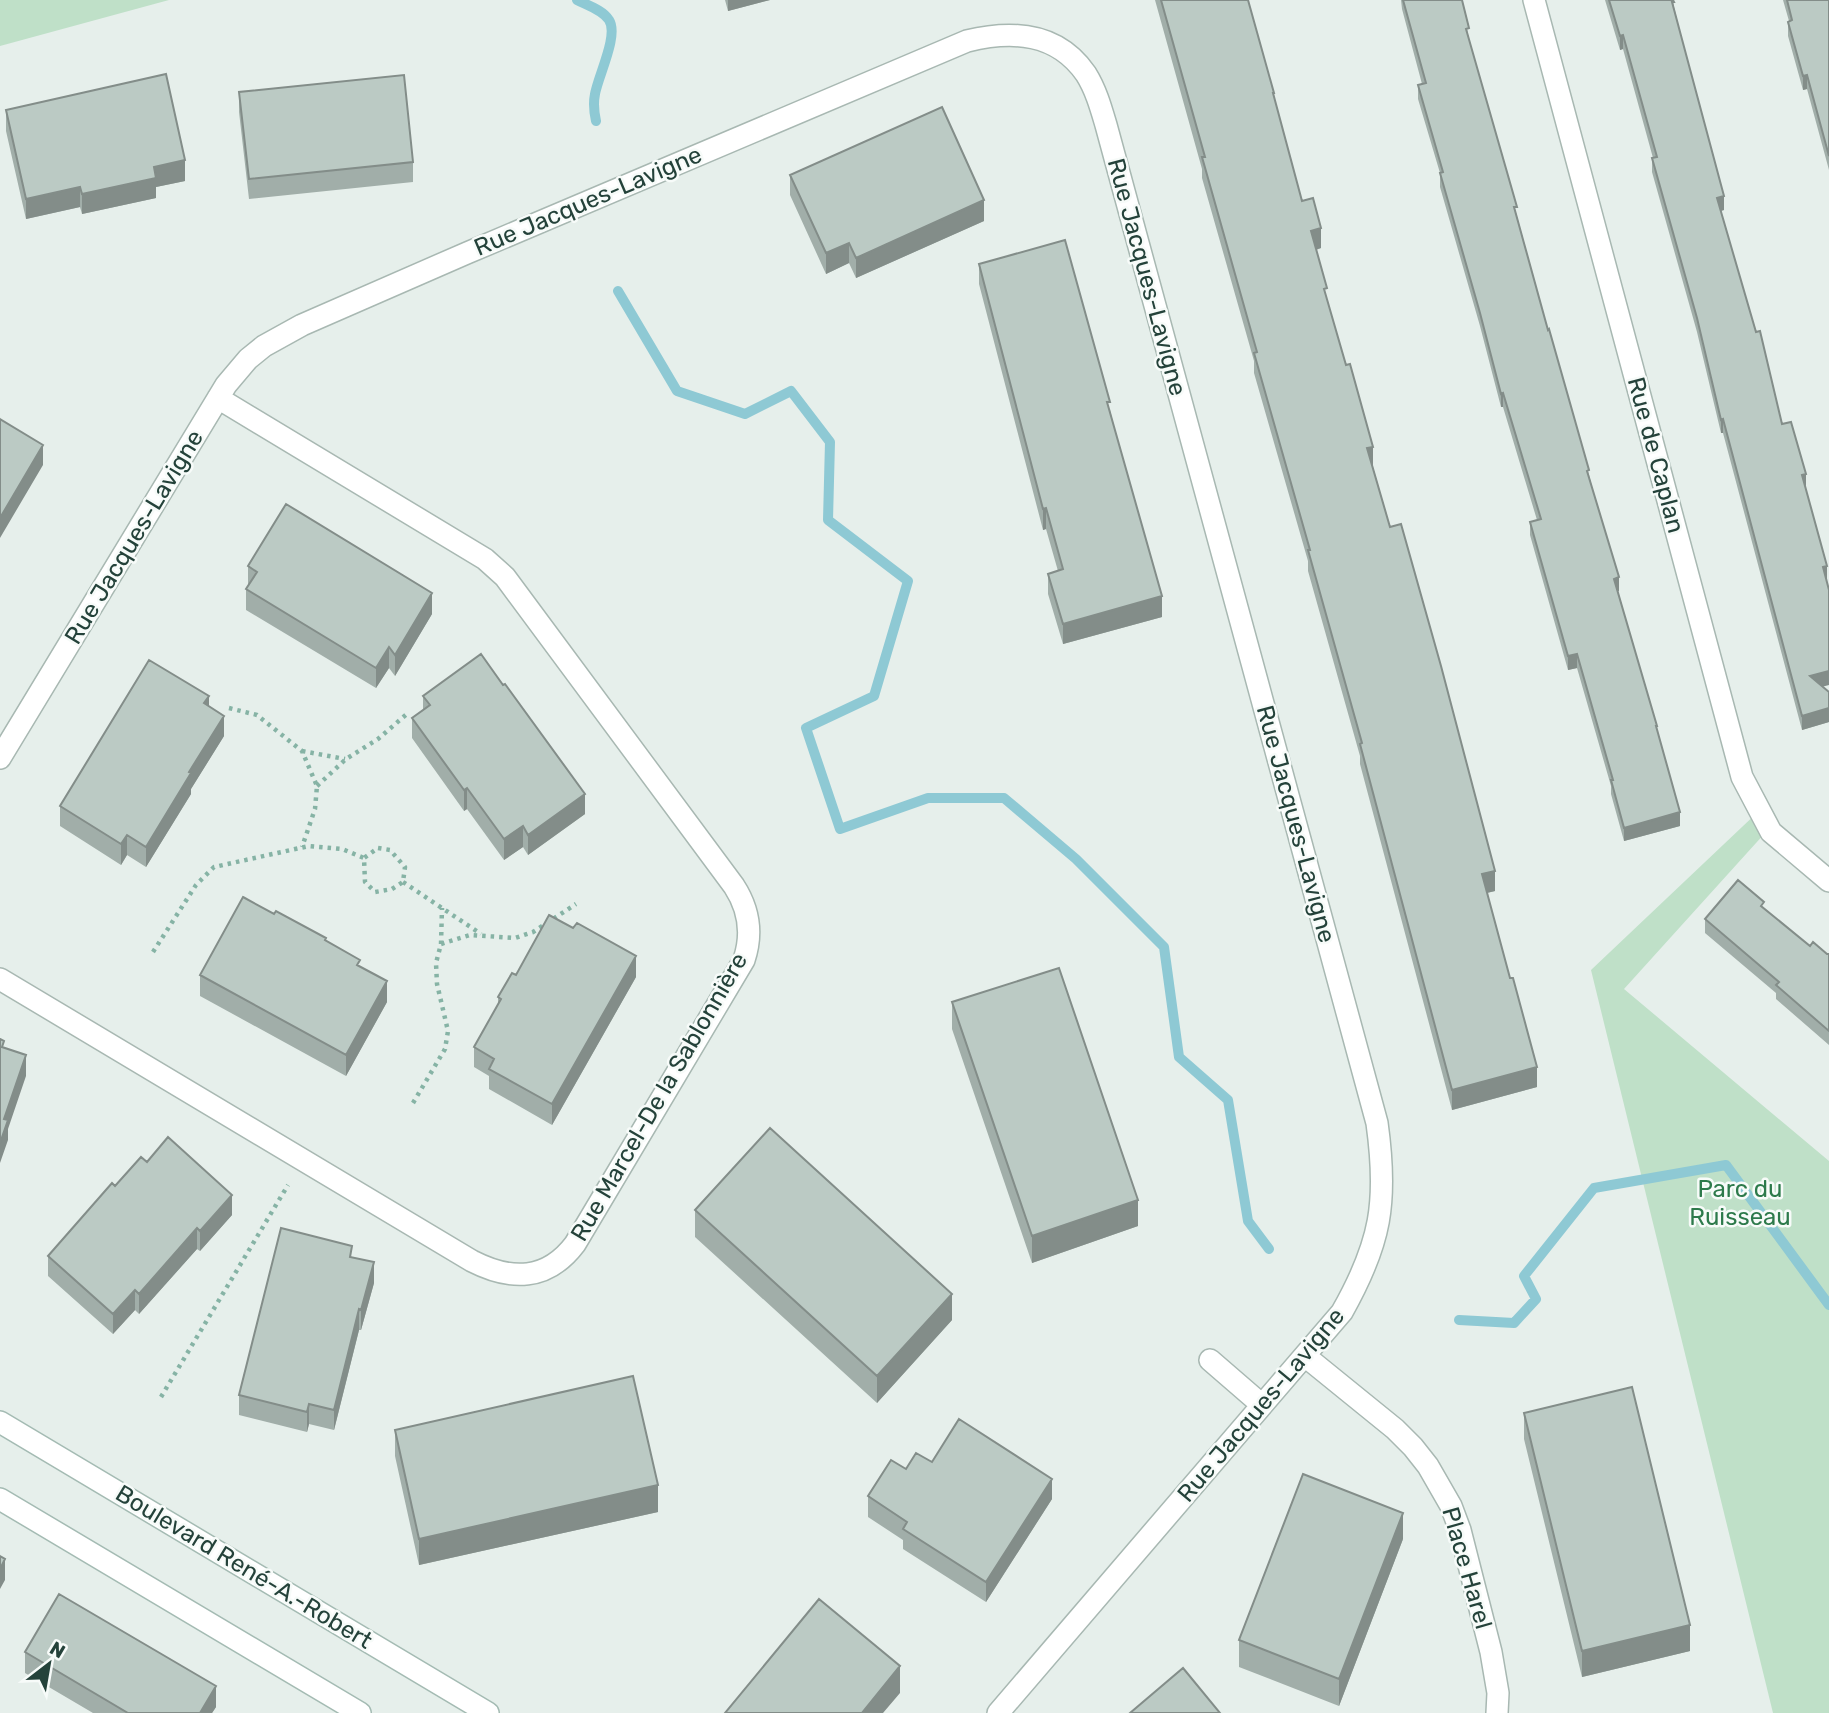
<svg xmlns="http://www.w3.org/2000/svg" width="1829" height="1713" font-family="Rubik,sans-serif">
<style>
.green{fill:#bfe0c8}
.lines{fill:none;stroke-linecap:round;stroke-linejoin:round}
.stream{stroke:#8ec9d4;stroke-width:10}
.street-casing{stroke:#a8b8b2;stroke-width:24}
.secondary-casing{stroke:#a4bbb3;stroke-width:24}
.path{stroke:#86b3a5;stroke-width:4.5;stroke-dasharray:3.5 5;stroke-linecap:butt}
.street{stroke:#fff;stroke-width:21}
.secondary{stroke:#fff;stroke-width:21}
.wall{fill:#a1aea9}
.shaded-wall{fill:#838d89}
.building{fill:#bbcac4;stroke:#838d89;stroke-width:2}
.labels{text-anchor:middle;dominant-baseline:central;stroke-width:5;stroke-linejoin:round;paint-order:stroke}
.street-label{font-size:24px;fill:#24423a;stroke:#f7fbf9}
.park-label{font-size:24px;fill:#2d7a4b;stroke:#f7fbf9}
</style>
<rect width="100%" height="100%" fill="#e6efeb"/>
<path class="green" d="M0 0H169L0 46Z
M1761 809 1775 822 1624 989 1829 1161V1713H1773L1591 970Z"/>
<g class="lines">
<path class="stream" d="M577 0C587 5 603 10 609 20 619 35 598 76 595 94 593 104 594 112 596 121
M618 291 677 391 745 414 791 391 830 442 828 520 908 581 874 696 806 728 840 829 928 798H1004L1076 859 1164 947 1179 1057 1228 1100 1248 1221 1269 1249
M1459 1320 1514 1323 1536 1299 1524 1276 1594 1188 1726 1165 1829 1305"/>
<g class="street-casing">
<path id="street" d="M1534 0 1742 777 1771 832 1829 881
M0 758 226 385 248 359 264 346 302 325 467 253 967 41C1012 30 1057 32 1086 74 1096 90 1101 108 1106 125L1377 1123C1388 1202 1381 1243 1342 1312L998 1713
M0 979 472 1261C511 1281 547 1281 575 1244L744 960C753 933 749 909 734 886L505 577 485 559 218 398
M1305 1356 1395 1429 1413 1447 1428 1466 1451 1506 1460 1530 1491 1652 1498 1693 1497 1713
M1210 1360 1262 1405"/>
</g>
<g class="secondary-casing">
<path id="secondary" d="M0 1422 488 1713
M0 1499 360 1713"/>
</g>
<path class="path" d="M229 708 257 715 302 751 317 786 315 809 302 847
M302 751 345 759
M317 786 346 759 378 739 408 713
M378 848 390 850 405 867 403 882 392 889 375 892 365 882 364 858Z
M403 882 481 934
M441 944 442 908
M153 952 196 885 214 867 309 846 342 849 364 858
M413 1103 445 1049 448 1031 437 984 436 963 441 944 470 935 515 938 533 932 576 904
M161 1397 288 1185"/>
<use href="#street" class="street"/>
<use href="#secondary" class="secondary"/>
</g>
<path class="wall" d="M725 0H770L728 11Z
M1155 0H1248L1302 201 1321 248 1316 250 1327 301 1373 467 1495 891 1487 893 1537 1087 1452 1110 1360 764V756L1308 571V561L1254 373V361L1202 178V169Z
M1401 0H1462L1469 40 1548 330 1589 475 1619 591H1618L1657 731 1680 826 1624 841 1611 794V786L1577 668 1568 670 1530 535V522L1537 520 1503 407H1501L1480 326 1440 187V173L1418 99V85L1422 84 1402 9Z
M1605 0H1673L1674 7 1724 210 1720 211 1782 424 1805 488 1827 580 1823 687 1829 692V722L1802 730 1723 433H1721L1697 332 1652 172V158H1653L1623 49 1620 50Z
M1783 0H1829V170L1807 89 1803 90 1788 36V22L1789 21Z
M239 92 413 162V182L249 199 239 112Z
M6 110 185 181 156 187V198L82 214 80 207 26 219 6 131Z
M790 175 984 221 856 278 849 263 826 274 790 195Z
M979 264 1110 410 1162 617 1063 644 1048 594V574L1058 571 1046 529 1043 530 979 284Z
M248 566 432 614 395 676 389 668 376 688 246 610V589L248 586Z
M423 696 585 814 528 855 523 847 504 860 467 809 464 811 412 738V718L423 710Z
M209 706 224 736 191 789V794L146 867 127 855 121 865 60 826V806Z
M1764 908 1810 946 1827 954H1829V1045L1776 999V993L1705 933V919Z
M274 914 326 941 360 967 387 1002 346 1076 200 996V975Z
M573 928 636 977 552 1125 489 1089V1076L474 1067V1047L498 1004V997L516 975Z
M952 1002 1138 1226 1032 1263 952 1029Z
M147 1162 232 1215 200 1251 197 1249 139 1314 135 1310 113 1334 48 1276V1256L115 1186Z
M695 1210 952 1320 877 1403 695 1237Z
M352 1257 374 1283 361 1330H359L334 1430 309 1424 307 1432 239 1415V1395Z
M1524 1413 1690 1651 1582 1677 1524 1439Z
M395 1430 658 1512 419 1565 395 1456Z
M932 1462 1052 1499 986 1602 903 1549V1540L868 1517V1496L906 1469Z
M1403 1539 1339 1706 1239 1667V1640Z
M25 1652 216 1707 212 1713H93L25 1673Z"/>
<path class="shaded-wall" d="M728 0H770L728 11Z
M1623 35V49L1620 50V36Z
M1807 75V89L1803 90V76Z
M185 160V181L156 187V198L82 214V194L154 167Z
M80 187V207L26 219V199Z
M1724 196V210L1717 212V198Z
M984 200V221L856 278V258Z
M1321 228V248L1311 251V231Z
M849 243V263L826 274V253Z
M1503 393V407H1501V394Z
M1723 419V433H1721V420Z
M43 445V465L0 538V518Z
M1373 447V467L1367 469V448Z
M1806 474V488L1802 475Z
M1046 508V529L1043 530V509Z
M1827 566V580L1823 581V567Z
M1619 577V591L1614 592V579Z
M432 593V614L395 676V655Z
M1162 596V617L1063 644V624Z
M389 647V668L376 688V668Z
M1577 654V668L1568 670V656Z
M1829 671V685L1810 690V676Z
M209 696V717L204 703Z
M1829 708V722L1802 730V716Z
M224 716V736L191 789V794L146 867V847L189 772Z
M467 788V809L464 811V790Z
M585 794V814L528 855V835Z
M1680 812V826L1624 841V828Z
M523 826V847L504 860V839Z
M127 835V855L121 865V844Z
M1495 871V891L1482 894V874Z
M636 956V977L552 1125V1104Z
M387 981V1002L346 1076V1055Z
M26 1055V1076L8 1129V1140L0 1163V1143L4 1119Z
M1537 1067V1087L1452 1110V1090Z
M232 1195V1215L200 1251V1231Z
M1138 1200V1226L1032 1263V1236Z
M197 1228V1249L139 1314V1294Z
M374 1262V1283L361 1330V1310Z
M135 1290V1310L113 1334V1314Z
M952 1294V1320L877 1403V1376Z
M359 1309V1330L334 1430V1410Z
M309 1404V1424L307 1432V1412Z
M1052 1479V1499L986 1602V1582Z
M658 1485V1512L419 1565V1539Z
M1403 1513V1539L1339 1706V1679Z
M5 1559V1580L0 1589V1569Z
M1690 1625V1651L1582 1677V1651Z
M900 1666V1693L883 1713H862Z
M216 1686V1707L212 1713H200Z"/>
<path class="building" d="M1161 0H1248L1274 93H1273L1302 201 1313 198 1321 228 1311 231 1327 288 1324 289 1346 365 1350 364 1373 447 1367 448 1390 527 1401 524 1441 666 1495 871 1482 874 1510 978H1513L1537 1067 1452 1090 1360 744 1362 743 1308 550H1310L1254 353 1257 352 1202 157H1205Z
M1403 0H1462L1469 28 1466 29 1517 207H1514L1548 330 1549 329 1589 470 1587 471 1619 577 1614 579 1657 726H1656L1680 812 1624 828 1611 780H1613L1577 654 1568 656 1530 522 1541 519 1503 393 1501 394 1480 313 1440 173 1443 172 1418 85 1426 83Z
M1609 0H1673L1674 2H1672L1724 196 1717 198 1756 332 1760 331 1782 424 1791 422 1806 474 1802 475 1827 566 1823 567 1829 590V671L1810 676 1829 692V708L1802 716 1723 419 1721 420 1697 318 1652 158 1657 157 1623 35 1620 36Z
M1787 0H1829V156L1807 75 1803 76 1788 22 1792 20Z
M166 74 185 160 154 167 156 178 82 194 80 187 26 199 6 110Z
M404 75 413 162 249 179 239 92Z
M942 107 984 200 856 258 849 243 826 253 790 175Z
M1065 240 1110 402H1107L1162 596 1063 624 1048 574 1063 569 1046 508 1043 509 979 264Z
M0 419 43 445 0 518Z
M286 504 432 593 395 655 389 647 376 668 246 589 257 572 248 566Z
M481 654 503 685 505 684 585 794 528 835 523 826 504 839 467 788 464 790 412 718 430 705 423 696Z
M149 660 209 696 204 703 224 716 189 772 191 773 146 847 127 835 121 844 60 806Z
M1738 880 1764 902 1761 906 1810 946 1813 942 1827 954H1829V1031L1776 985 1779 982 1705 919Z
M243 897 274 914 276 911 326 938 325 940 360 960 357 965 387 981 346 1055 200 975Z
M549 915 573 928 577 923 636 956 552 1104 489 1069 494 1059 474 1047 501 999 498 997 512 973 516 975Z
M1059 968 1138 1200 1032 1236 952 1002Z
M0 1039 4 1041 2 1047 26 1055 4 1119 8 1120 0 1143Z
M770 1128 952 1294 877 1376 695 1210Z
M168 1137 232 1195 200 1231 197 1228 139 1294 135 1290 113 1314 48 1256 112 1183 115 1186 141 1157 147 1162Z
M281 1228 352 1246 350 1257 374 1262 361 1310 359 1309 334 1410 309 1404 307 1412 239 1395Z
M633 1376 658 1485 419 1539 395 1430Z
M1632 1387 1690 1625 1582 1651 1524 1413Z
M959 1419 1052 1479 986 1582 903 1529 907 1522 868 1496 891 1460 906 1469 916 1453 932 1462Z
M1303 1474 1403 1513 1339 1679 1239 1640Z
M0 1556 5 1559 0 1569Z
M59 1594 216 1686 200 1713H128L25 1652Z
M819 1599 900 1666 862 1713H725Z
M1183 1668 1220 1713H1130Z"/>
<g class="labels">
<g class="street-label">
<text transform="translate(588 201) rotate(-23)">Rue Jacques-Lavigne</text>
<text transform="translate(1147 277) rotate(75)">Rue Jacques-Lavigne</text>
<text transform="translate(1656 455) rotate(75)">Rue de Caplan</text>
<text transform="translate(134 537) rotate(-59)">Rue Jacques-Lavigne</text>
<text transform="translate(1296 824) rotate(75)">Rue Jacques-Lavigne</text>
<text transform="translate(659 1097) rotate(-60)">Rue Marcel-De la Sablonnière</text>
<text transform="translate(1261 1405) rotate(-50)">Rue Jacques-Lavigne</text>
<text transform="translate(244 1567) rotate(31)">Boulevard René-A.-Robert</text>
<text transform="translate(1467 1568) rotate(74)">Place Harel</text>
</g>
<g class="park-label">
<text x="1740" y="1189">Parc du<tspan x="1740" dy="28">Ruisseau</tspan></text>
</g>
</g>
<g transform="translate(49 1664) rotate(31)" stroke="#f7fbf9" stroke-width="5" paint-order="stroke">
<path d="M0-5L12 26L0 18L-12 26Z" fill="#24423a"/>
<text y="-10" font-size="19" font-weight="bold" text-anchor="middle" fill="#24423a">N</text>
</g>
</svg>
